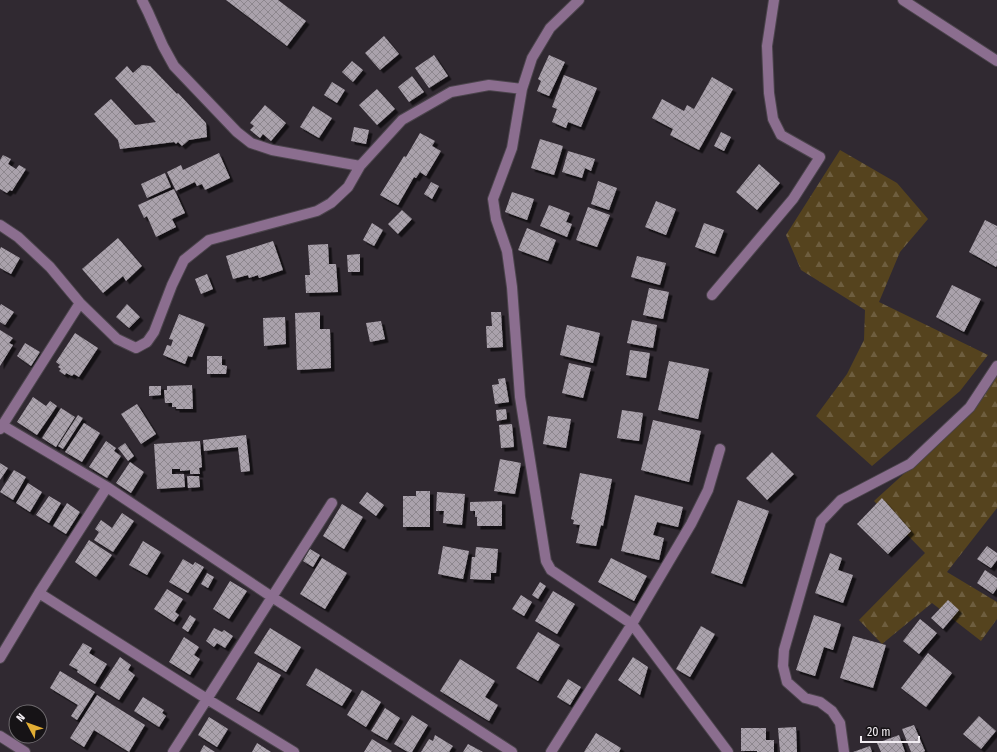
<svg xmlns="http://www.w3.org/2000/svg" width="997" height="752" font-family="'Fira Sans Condensed',sans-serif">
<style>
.forest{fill:url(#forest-firs)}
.building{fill:url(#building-cross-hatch);filter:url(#shadow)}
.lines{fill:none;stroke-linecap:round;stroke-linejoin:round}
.minor-casing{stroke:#4b444c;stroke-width:12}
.minor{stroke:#8b6e8f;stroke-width:10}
</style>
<defs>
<pattern id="forest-firs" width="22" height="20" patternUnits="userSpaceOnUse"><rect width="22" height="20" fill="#55431e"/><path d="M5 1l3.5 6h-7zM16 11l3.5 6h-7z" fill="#6e5e3f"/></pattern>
<pattern id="building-cross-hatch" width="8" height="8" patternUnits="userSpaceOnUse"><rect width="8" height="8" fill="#aaa2ac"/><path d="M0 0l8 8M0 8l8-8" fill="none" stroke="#8d878e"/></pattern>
<filter id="shadow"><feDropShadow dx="3.5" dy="3.5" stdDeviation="0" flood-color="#0009"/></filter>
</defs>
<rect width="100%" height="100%" fill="#302931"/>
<path class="forest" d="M840 150 897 183 928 219 900 252 879 302 988 355 960 391 872 466 816 416 847 374 864 340 865 310 801 270 786 235Z
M997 376V508L947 572 997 602V619L981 641 932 603 882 644 859 620 925 553 874 501 974 410Z"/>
<path class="building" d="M226 0H278L306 21 287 46Z
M384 36 399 54 380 70 365 53Z
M434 55 448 76 429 88 415 68Z
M549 55 565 62 549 96 537 91 541 81 538 79Z
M352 61 363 70 353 82 342 72Z
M142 65 150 66 177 94 178 93 206 123 207 137 189 140 182 146 178 142 176 144 174 142 120 149 118 140 94 114 111 99 135 125 156 122 115 78 127 66 133 73Z
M564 75 597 88 581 127 568 122 566 128 552 122 557 109 552 107Z
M412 76 424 92 409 102 398 87Z
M712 77 733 89 699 150 670 135 673 129 652 118 662 99 684 111 687 105 694 109Z
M332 82 345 90 337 103 324 95Z
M377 89 395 109 377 125 359 105Z
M265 105 286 123 271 141 263 134 260 138 250 130 254 126 250 123Z
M313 106 332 118 319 138 300 127Z
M354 127 369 130 366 144 351 141Z
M721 132 731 137 724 151 714 146Z
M420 133 435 141 432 146 441 151 426 176 420 172 416 178 414 177 398 205 380 195 404 156 406 157Z
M540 139 563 146 554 175 531 168Z
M568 151 595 159 591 171 585 168 582 178 562 172Z
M219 153 230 178 205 190 202 184 197 186 195 182 176 191 167 172 181 165 183 170Z
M3 155 11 159 8 164 16 169 19 165 26 169 12 191 10 190 7 193 0 189V160Z
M759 164 780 183 757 210 736 192Z
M165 173 171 187 147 198 141 184Z
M598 181 617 188 609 210 591 204Z
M431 182 439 186 432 199 424 194Z
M174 189 185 213 172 219 176 227 156 237 147 216 144 218 138 205Z
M512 192 534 199 527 220 505 212Z
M656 201 676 209 666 235 645 227Z
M549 205 570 213 566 222 572 224 567 237 540 226Z
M588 207 610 215 597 247 576 240Z
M402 210 412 219 398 234 388 224Z
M985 220 997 226V265L996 267 969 252Z
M372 223 383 230 374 246 363 240Z
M704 223 724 230 715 254 695 247Z
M527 228 556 240 548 261 518 250Z
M118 238 142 266 126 281 123 276 103 293 82 269Z
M273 241 283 270 259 278 258 275 249 278 248 275 233 279 226 256Z
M328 244 329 264H336L338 292 306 293 305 275H310L308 245Z
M1 247 20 258 11 274 0 268V249Z
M360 254V272H348L347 255Z
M637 256 666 263 660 285 631 277Z
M207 274 213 289 201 294 195 279Z
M952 285 981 299 964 332 936 317Z
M649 288 669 292 663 319 643 315Z
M1 304 14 312 5 325 0 322V306Z
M127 304 140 317 129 328 116 317Z
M320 312V329H330L331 368 297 370 295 313Z
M491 312H501L503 347 487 348 486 326H492Z
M179 314 205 324 192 357 188 356 185 364 163 355 167 345 171 346 173 340 169 339Z
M285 317 286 344 264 346 263 318Z
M632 320 657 325 653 348 627 343Z
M381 321 385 339 370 342 366 323Z
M567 325 600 333 593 363 560 355Z
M0 330 13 338 9 343 13 345 0 366Z
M75 333 98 348 79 377 74 374 72 376 66 373 65 375 59 371 61 369 58 367 60 365 56 362Z
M25 343 40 352 31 366 17 356Z
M630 350 650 353 646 378 626 375Z
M207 356H222V365L227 366 226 374H207Z
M669 361 709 369 698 419 658 410Z
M569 363 591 368 583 398 562 393Z
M505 378 509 402 495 404 492 385 499 384 498 379Z
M192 385 193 409H176V407H172V403H165L164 390H167V386Z
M149 386H161V395L149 396Z
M33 397 46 406 50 401 57 406 37 435 17 422Z
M137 404 156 434 141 444 121 414Z
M61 408 75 417 56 447 42 438Z
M506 409 507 419 497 421 496 410Z
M622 410 643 413 639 441 617 438Z
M78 415 83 418 63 449 58 446Z
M548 416 571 419 566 448 543 444Z
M653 420 701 431 689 482 641 470Z
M84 423 100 433 82 462 65 452Z
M512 424 514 447 501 448 499 425Z
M246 435 250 471 241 472 238 447 204 451 203 440Z
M106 441 116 448 114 451 121 456 107 478 89 467Z
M200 441 202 467 199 468 200 474H190V470L180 471V469H172V474H184L185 487 157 489 154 444Z
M125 443 134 456 128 461 118 448Z
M772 452 794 474 767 500 746 478Z
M500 459 521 463 515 494 494 491Z
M130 462 144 472 131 493 116 483Z
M0 463 8 468 0 480Z
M14 470 26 477 13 500 0 492Z
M580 473 612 479 603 526 601 525 596 546 576 543 580 525 573 524 574 520 571 519Z
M187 476H199L200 487 188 488Z
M28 483 42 492 30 512 16 503Z
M416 491H430V527H403V496H416Z
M367 492 384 505 376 516 359 503Z
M437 492 465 494 462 525 443 523 444 511H436Z
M635 495 683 507 678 527 657 522 653 535 664 538 659 560 621 551Z
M49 496 61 503 49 523 36 515Z
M882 498 911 531 888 554 857 524Z
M738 500 769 511 742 584 711 573Z
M502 501V526H477V517H475V511H470V502Z
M67 503 80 512 66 534 53 526Z
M342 504 363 517 344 549 323 536Z
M122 513 134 521 113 552 94 540 99 532 95 529 101 520 112 528Z
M89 540 112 555 96 577 75 562Z
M143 541 161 552 147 575 129 565Z
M443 546 469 551 463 579 438 574Z
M987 546 997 553V560L991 568 977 559Z
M476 547 498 549 496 573H491V580L470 579 472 557H475Z
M310 549 320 555 313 567 303 561Z
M830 553 842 558 838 570 853 575 843 603 815 593Z
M322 558 347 573 325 609 300 594Z
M611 558 647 576 634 601 598 582Z
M183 559 193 565 195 562 204 567 188 593 169 582Z
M985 570 997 578V588L993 594 977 583Z
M207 573 214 577 208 588 201 584Z
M230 581 247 591 229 619 213 609Z
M540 582 546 586 538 599 532 595Z
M167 589 183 599 175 612 179 615 174 622 154 609Z
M553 591 575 604 557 634 535 621Z
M521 595 532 602 524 616 512 609Z
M948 600 959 610 943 629 931 618Z
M190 615 196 619 188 632 182 628Z
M814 615 841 624 833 650 824 647 815 676 796 670Z
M920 619 937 633 919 654 903 641Z
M701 626 715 634 690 677 676 669Z
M214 628 222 632 224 630 233 636 225 648 217 643 214 647 206 641Z
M270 628 301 647 286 672 254 653Z
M538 632 560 645 538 681 516 668Z
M853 636 886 645 873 688 840 678Z
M184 637 199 647 194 655 200 659 190 675 169 662Z
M83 643 92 648 89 653 107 664 95 684 77 672 78 670 69 665Z
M928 653 952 673 926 707 901 688Z
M120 657 131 665 128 670 135 675 119 700 100 688Z
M633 657 648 667 640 695 618 680Z
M460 659 495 681 485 697 498 705 489 721 440 691Z
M258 662 281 675 259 712 236 699Z
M316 668 352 690 342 706 306 685Z
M60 671 95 692 77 720 71 716 78 705 50 688Z
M568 679 581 687 570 705 557 697Z
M362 690 381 702 366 727 347 715Z
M97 695 145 725 129 752 94 730 84 747 70 738Z
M143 697 164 710 162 713 166 716 159 727 134 711Z
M385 708 400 718 387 740 371 731Z
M412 715 428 725 412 752H408L394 744Z
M979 716 996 731 981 749 963 734Z
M209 717 228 729 217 747 198 735Z
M914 725 925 751 923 752H911L902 729Z
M796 727 797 752H780L778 728Z
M741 728H766V740H774V752H757V751H741Z
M596 733 621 748 619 752H584Z
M435 735 453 746 449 752H421L429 739 433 741Z
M899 735 905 752H881L877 743Z
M372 739 392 751 391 752H364Z
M257 743 271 752H252Z
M468 744 483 752H463Z
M204 745 215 752H200Z
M870 746 872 752H853Z"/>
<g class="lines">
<g class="minor-casing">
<path id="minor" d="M142 0 148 12 163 46 174 66 237 132 251 143 272 150 360 166
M579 0 550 28 532 58 522 89 512 148 493 199 496 219 507 251 512 287 520 397 546 561 551 570 632 624 728 752
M903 0 997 61
M0 225 18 237 50 267 80 303 117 339 136 348 147 342 154 332 172 285 184 260 209 240 317 211 331 203 348 187 360 166 402 120 451 92 489 85 522 89
M712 295 793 199 820 157 781 135 773 119 769 93 767 46 774 0
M2 425 107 487 272 597 512 752
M0 429 80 303
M39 593 207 699 294 752
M0 658 39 593 107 487
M0 736 25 752
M173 752 207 699 332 503
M551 752 632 624 691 524 708 490 720 449
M844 752 840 723 832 711 820 702 805 698 787 682 783 666 784 650 821 521 841 500 910 464 970 407 997 366"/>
</g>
<use href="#minor" class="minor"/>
</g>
<g transform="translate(28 724) rotate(311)"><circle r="19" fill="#161316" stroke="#6e6a6e"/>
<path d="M0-3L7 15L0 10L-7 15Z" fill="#e3ae34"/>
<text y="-6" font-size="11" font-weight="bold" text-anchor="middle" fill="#f2edf2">N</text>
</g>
<path d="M861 736v6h58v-6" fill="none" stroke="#f2edf2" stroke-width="2"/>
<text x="867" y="736" font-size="12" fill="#f2edf2" stroke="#161316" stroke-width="3" paint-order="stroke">20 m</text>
</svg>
